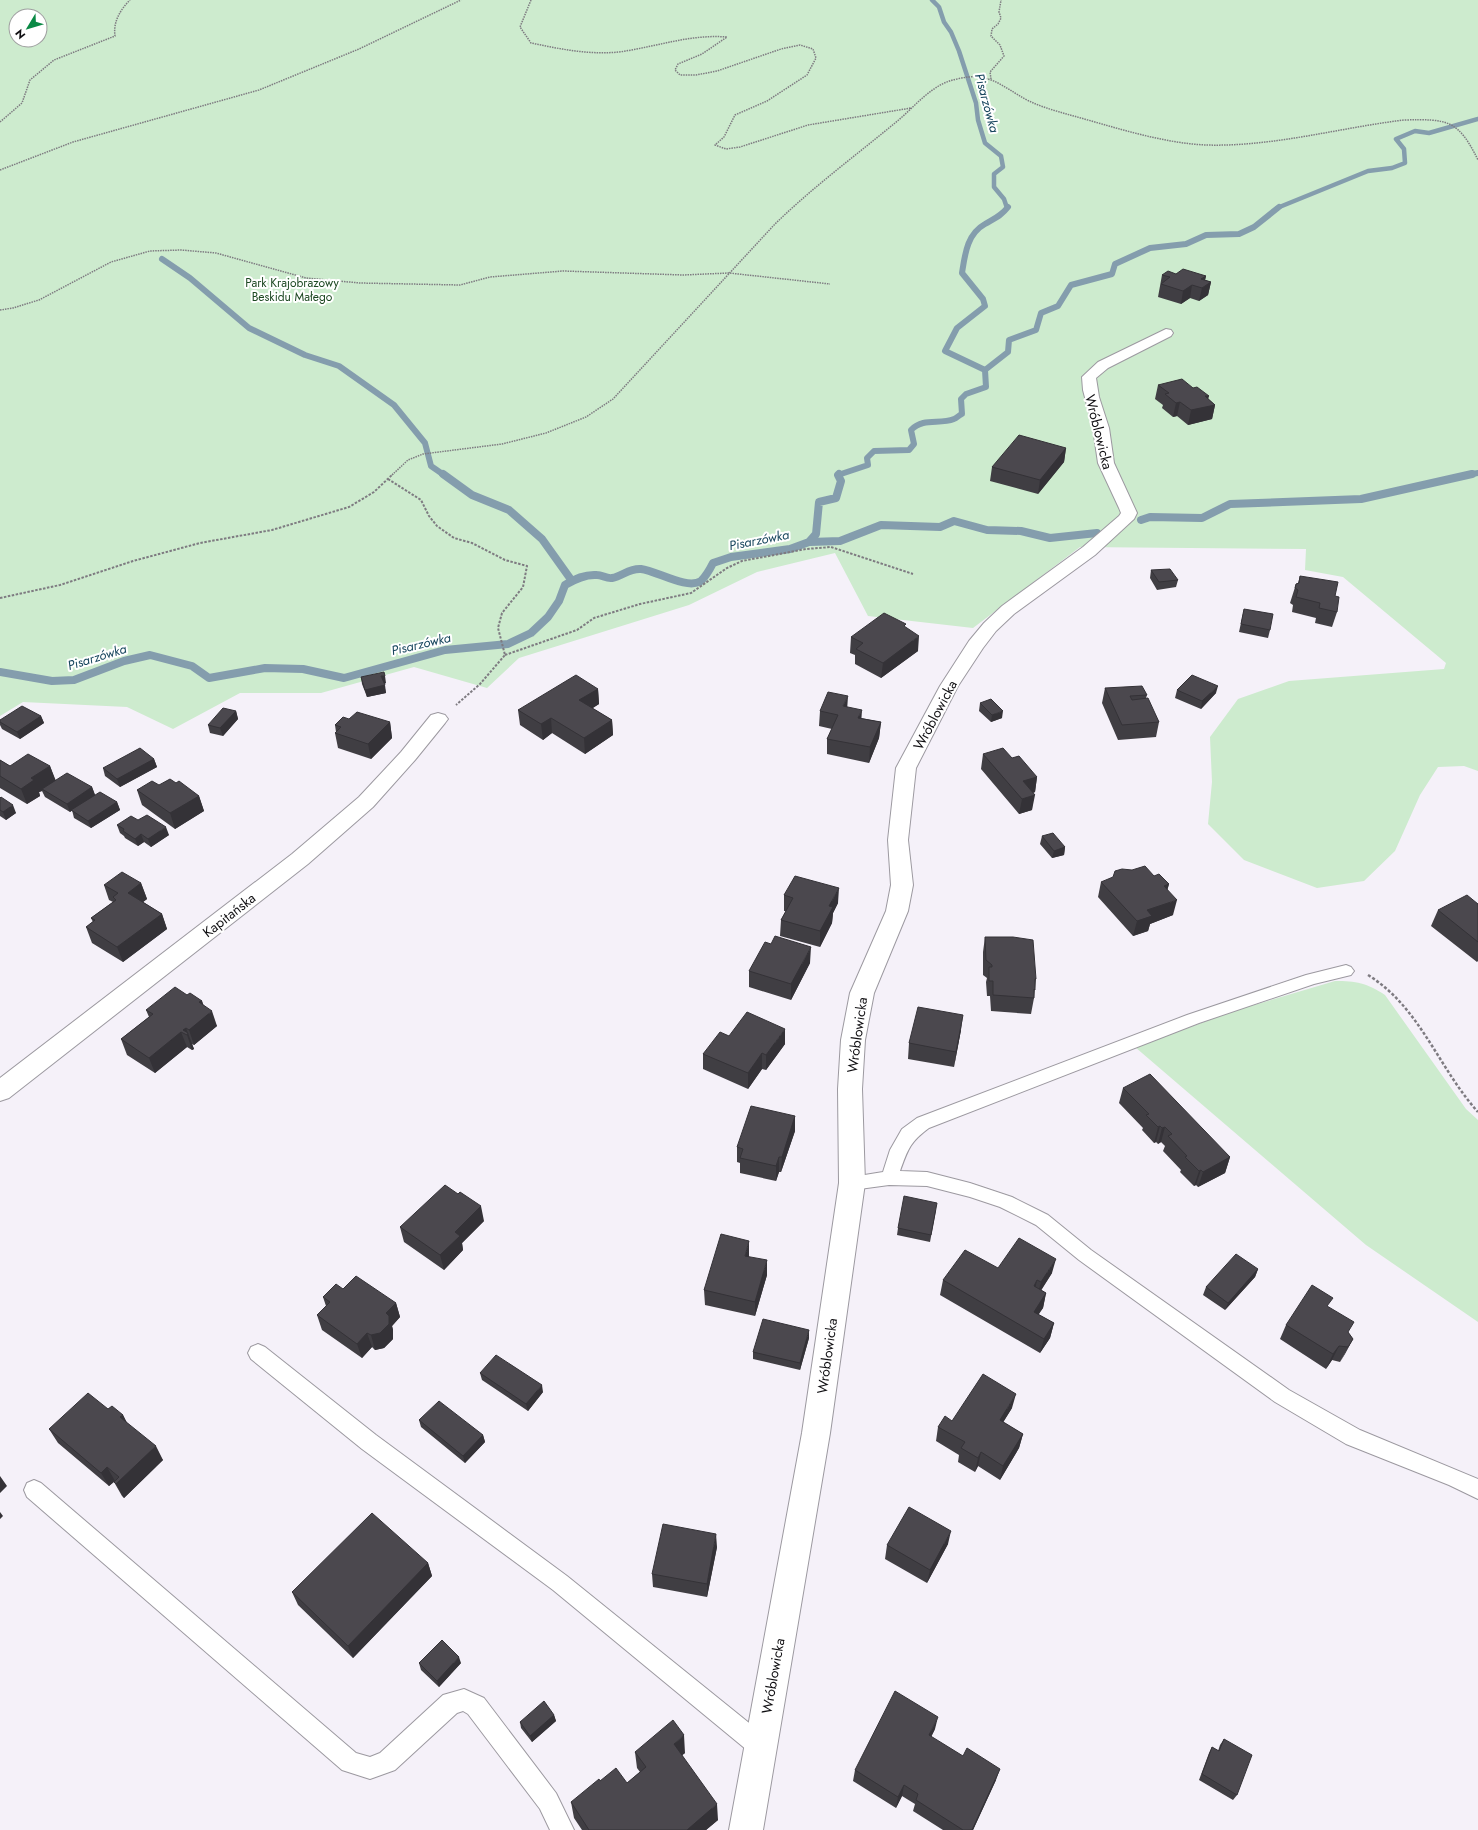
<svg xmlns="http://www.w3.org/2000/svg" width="1478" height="1830" font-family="Jost,sans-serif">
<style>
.green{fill:#cdebce;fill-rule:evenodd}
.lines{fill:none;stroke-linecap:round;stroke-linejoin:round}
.stream-far2{stroke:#849dad;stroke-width:4.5}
.stream-far1{stroke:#849dad;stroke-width:6}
.stream{stroke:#849dad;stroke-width:8}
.service-casing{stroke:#9c99a0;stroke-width:2}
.minor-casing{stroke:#9c99a0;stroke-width:2}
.path-far2{stroke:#7e7b81;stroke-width:1.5;stroke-dasharray:1.5 1;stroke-linecap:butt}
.path-far1{stroke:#7e7b81;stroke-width:2;stroke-dasharray:2.5 1.5;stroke-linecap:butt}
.path{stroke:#7e7b81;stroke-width:2.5;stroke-dasharray:3 2;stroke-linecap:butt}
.service{fill:#fff;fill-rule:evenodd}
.minor{fill:#fff;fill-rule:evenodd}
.wall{fill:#403e43}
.shaded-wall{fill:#343237}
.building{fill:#4b484e;stroke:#343237}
.labels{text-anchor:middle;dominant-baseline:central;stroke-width:4;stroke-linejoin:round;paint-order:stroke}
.far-park-label{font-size:12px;fill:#1d4822;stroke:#fff}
.far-water-label{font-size:13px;font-style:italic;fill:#15445c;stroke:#fff}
.street-label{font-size:14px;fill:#100f12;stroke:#fff}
</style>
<rect width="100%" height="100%" fill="#f5f1f9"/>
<path class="green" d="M0 0H1478V771L1464 766 1438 767 1420 795 1395 851 1364 881 1317 888 1244 860 1208 824 1212 782 1210 737 1238 699 1289 681 1444 669 1446 663 1343 577 1305 570 1306 549 1080 547 973 628 868 616 835 553 757 572 689 605 519 658 487 688 414 667 321 693H240L173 729 127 707 23 702 0 716ZM16 16H40V40H16Z
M1335 981C1356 981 1367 983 1385 995L1466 1109 1478 1120V1322L1366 1245 1135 1047 1237 1010Z"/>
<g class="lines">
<path class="stream-far2" d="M932 0 939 7 944 22 951 32 959 51 976 103 978 120 985 143 1001 156 1003 167 994 174V187L1004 199 1007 208
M1277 208 1368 171 1392 168 1405 163 1404 149 1396 139 1415 131 1429 133 1478 119"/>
<path class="stream-far1" d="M162 259 190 278 249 328 305 355 339 366 394 405 425 443 431 466 444 475
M985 370 1008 352 1009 340 1036 330 1041 313 1058 306 1071 285 1112 274 1115 264 1150 248 1186 244 1206 235 1239 234 1254 227 1279 207
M838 475 868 465 867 458 874 451 909 450 914 444 911 430C924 417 939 425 954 419 957 418 959 415 962 414L961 399 966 394 986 387 985 370 945 351 957 328 985 306 983 299 962 273C965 254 967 234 985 224 995 218 1001 216 1008 207
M1467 475 1478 473"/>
<path class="stream" d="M443 474 472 495 509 510 542 539 572 581
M1141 520 1150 517 1202 518 1230 504 1361 499 1472 474
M810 542 840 541 881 525 940 527 954 521 987 530 1021 531 1050 538 1097 533
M0 672 52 681 74 680 124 661 150 655 192 666 209 678 265 668 303 669 344 678 445 650 508 644 531 633 548 617 559 601 565 585C575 579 585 574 597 575 602 575 607 579 612 578 623 576 629 568 641 569 657 571 687 590 701 581 706 576 710 569 713 563L731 557 790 549 809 542 816 534 819 502 836 498 841 481 838 475 839 474"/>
<g class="service-casing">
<path id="service" d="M1346 965 1351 967 1354 971 1351 975 1314 984 1199 1023 929 1128C910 1142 908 1149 900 1171L927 1172 970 1183 1012 1197 1048 1215 1091 1250 1289 1390 1360 1430 1478 1479V1499L1449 1485 1346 1444 1275 1402 1079 1260 1036 1225 1000 1207 970 1197 927 1186 889 1185 852 1190 846 1188 843 1183 846 1178 883 1172 890 1150 902 1129 917 1118 1187 1015 1306 975Z
M258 1344 265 1347 376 1435 567 1576 769 1739 772 1747 769 1755 761 1758 753 1755 553 1590 362 1449 251 1359 248 1353 251 1347Z
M34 1480 41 1483 356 1753 370 1757 380 1753 443 1695 464 1689 484 1698 556 1793 574 1830H550L540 1809 468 1714 463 1711 457 1713 395 1770 370 1779 342 1770 27 1497 24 1490 27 1483Z"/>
</g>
<g class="minor-casing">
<path id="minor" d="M1166 329 1171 330 1173 333 1171 336 1108 368 1096 378 1099 397 1109 428 1114 463 1137 513 1134 519 1095 555 1014 614 996 631 983 648 958 686 916 768 908 840 913 885 908 911 874 993 865 1040 862 1089 865 1183 830 1433 763 1830H729L802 1433 839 1183 838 1089 841 1040 850 993 886 911 891 885 888 840 896 768 940 686 969 641 984 623 1002 606 1083 547 1119 516 1121 513 1119 508 1098 463 1093 428 1083 390 1082 377 1098 362Z
M438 713 445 715 448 719 445 723 415 760 373 807 308 864 9 1098 0 1101V1078L292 854 359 797 401 752 431 715Z"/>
</g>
<path class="path-far2" d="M531 0 520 27 531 43C560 49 589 55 619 52 656 47 689 34 727 37L702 54 678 64 675 70 680 75H696L717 71 781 49 800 45 813 49 816 58 807 75 767 101 735 115 724 137 715 145 726 149 740 147 808 125 911 108
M991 79 990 72 1004 56 1000 45 991 36 992 29 998 24 1001 18 999 12 1001 0
M0 122 22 103 30 80 54 60 115 36C113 22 120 10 130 0
M0 170 73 142 259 90 359 49 461 0
M0 310 13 308 39 300 111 262 150 251 181 250 216 253 306 278 360 283 460 285 490 277 563 271 683 275 729 273 830 284
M392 475 408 460 423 454 502 444 546 433 586 417 613 399 775 224C813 187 855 156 895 123 915 107 931 84 957 79 989 71 1001 86 1027 100 1041 107 1056 111 1070 115 1114 127 1161 143 1206 145 1273 147 1338 128 1404 120 1447 119 1458 119 1478 160"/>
<path class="path-far1" d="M388 479 421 500 429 516 437 526 454 538 472 543 505 560 527 566 523 587 502 613 498 628 505 655 480 684 456 705
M0 598 60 585 133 561 200 543 272 530 349 507 374 492 393 474
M505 655 577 630 594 618 640 604 691 593 727 568 742 561 806 549 831 547 913 574"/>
<path class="path" d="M1368 975C1420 1007 1439 1069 1478 1112"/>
<use href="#service" class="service"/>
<use href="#minor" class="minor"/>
</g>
<path class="wall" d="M1176 274 1206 276 1205 280 1211 282 1208 295 1199 301 1190 298 1181 304 1158 297 1162 275Z
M1158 385 1208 399 1215 405 1212 419 1188 425 1177 416 1173 417 1162 408 1163 405 1155 399Z
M1066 448 1064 462 1038 494 990 481 992 467Z
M1151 570 1178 580 1176 587 1157 590 1150 578Z
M1300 576 1335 596 1337 612 1332 627 1315 623 1316 618 1292 612 1293 605 1290 603 1296 584 1298 583Z
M1244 609 1270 630 1268 638 1239 632Z
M906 628 918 651 881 678 855 664V655L850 653 851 637Z
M361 677 386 683 384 684 386 693 367 697 362 684Z
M1105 688 1147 695 1146 698 1159 722 1156 737 1118 740 1102 703Z
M598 689 599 704 592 708 612 720 613 735 585 754 552 733 543 740 520 725 518 710Z
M1177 690 1216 693 1201 709 1175 698Z
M980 703 1002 718 991 722 979 711Z
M847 707 861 718 881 722 879 738 869 763 827 754V739L832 729 819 726 820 711Z
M236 711 238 719 223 736 210 733 208 725Z
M41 716 44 723 20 739 2 729 0 725V720Z
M390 722 392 738 371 759 338 748 335 733 336 732 335 725Z
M983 754 1012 758 1037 777 1035 792 1033 793 1032 810 1019 814 981 769Z
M154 759 157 767 120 787 105 776 103 768Z
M0 760 10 766H50L55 780 92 787 95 795 117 802 120 810 91 828 74 818 72 810 70 812 45 797 42 791 39 792 40 796 27 804 0 788Z
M176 783 199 796 204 811 175 829 142 805 137 790 159 785Z
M0 798 16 813 6 820 0 816Z
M138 820 169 835 151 847 144 842 138 846 125 838 124 836 120 833 117 825Z
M1042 836 1065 847 1064 855 1052 858 1040 844Z
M1154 876 1169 884 1167 890 1173 915 1150 924 1148 931 1133 936 1098 897 1101 882Z
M141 883 147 899 143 902 162 914 167 929 123 962 92 943 86 927 93 922 91 918 113 902 109 900 104 885Z
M784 895 838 903 833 913 832 923 820 947 780 936 781 920 786 911H784Z
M1478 904V961L1477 962 1431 926 1438 910Z
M985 937 1036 979 1034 998 1031 1014 991 1011 990 996H987L986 982 987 978 983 975V952Z
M810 963 791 1000 749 987V971Z
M187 995 202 1001 203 1005 217 1026 194 1045 192 1044 194 1049 192 1050 187 1047 155 1073 127 1055 121 1039 149 1017 146 1010Z
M961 1030 954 1067 908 1059 909 1043Z
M729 1036 785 1044 766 1070 762 1069 748 1089 703 1069V1054Z
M1123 1088 1230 1157 1225 1173 1198 1187 1196 1185 1194 1186 1180 1172 1181 1170 1163 1151 1165 1146 1161 1142 1158 1144 1156 1142 1154 1143 1142 1130 1143 1128 1119 1103Z
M795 1116V1131L781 1172H779L776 1181 740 1173V1163L737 1162V1147Z
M936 1210 930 1242 897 1235 898 1228Z
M484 1221 462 1243 463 1250 444 1270 404 1242 400 1227Z
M749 1256V1257L767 1275 755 1316 705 1305 704 1290Z
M998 1268 1052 1273 1041 1290 1046 1293 1043 1308 1038 1314 1054 1323 1050 1338 1040 1353 940 1295 943 1280Z
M1258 1269 1255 1277 1225 1310 1203 1295 1206 1287Z
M343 1289 396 1303 400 1317 392 1326 393 1330V1339L384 1348 375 1350 372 1347 362 1358 322 1330 317 1315 326 1306 323 1297Z
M1328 1307 1353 1339 1340 1362 1332 1360 1326 1369 1280 1339 1286 1325Z
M809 1338 800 1370 753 1359V1352Z
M480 1373 543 1392 528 1411 482 1380Z
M1012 1408 1003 1422 1023 1434 1019 1448 1000 1480 978 1466 975 1472 958 1462 959 1455 936 1441 938 1427 952 1421Z
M108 1409 123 1415 127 1423 163 1460 124 1498 122 1496 114 1482 115 1481 109 1486 58 1443 49 1429Z
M419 1420 483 1435 485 1442 465 1463 421 1427Z
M948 1544 927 1583 885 1559 887 1545Z
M717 1547 707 1597 653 1587 652 1574Z
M428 1563 432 1576 353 1658 298 1605 292 1592Z
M419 1663H461L439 1687 421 1670Z
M554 1715 556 1721 532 1742 521 1728 520 1722Z
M935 1729 931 1737 996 1780 973 1830H943L913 1811 915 1804 902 1796 896 1808 853 1781 855 1770Z
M1224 1739 1237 1795 1233 1800 1199 1780 1209 1753 1212 1747 1218 1751 1220 1745Z
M635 1752 685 1753 682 1755 718 1820 706 1830H582L574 1818 571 1802 627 1783 640 1772 637 1768Z"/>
<path class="shaded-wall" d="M1206 276 1203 288 1211 282 1208 295 1199 301 1202 288 1201 279Z
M1192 285 1190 298 1181 304 1183 291Z
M1205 396H1209L1206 407 1215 405 1212 419 1188 425 1191 410Z
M1180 402 1177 416 1173 417 1176 403Z
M1066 448 1064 462 1038 494 1040 480Z
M919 636 918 651 881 678 883 663Z
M381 676H385L386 683 383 684Z
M385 685 386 693 367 697 365 690Z
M1218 686 1216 693 1201 709 1202 701Z
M598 689 599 704 581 716 579 700Z
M848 696 847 711 843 706Z
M862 710 861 725 858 718Z
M236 711 238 719 223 736 220 728Z
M1003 711 1002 718 991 722 992 715Z
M41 716 44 723 20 739 17 732Z
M551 718 552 733 543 740 541 724Z
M612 720 613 735 585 754 584 738Z
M390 722 392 738 371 759 368 744Z
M881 722 879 738 869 763 870 747Z
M154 759 157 767 120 787 117 779Z
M50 766 56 781 42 789V791L39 792 40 796 27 804 21 789 31 778Z
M1037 777 1035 792 1020 797 1023 781Z
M92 787 95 795 70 812 67 804Z
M1035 795 1032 810 1019 814 1022 799Z
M199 796 204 811 175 829 170 813Z
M117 802 120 810 91 828 88 821Z
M13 805 16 813 6 820 3 812Z
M166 827 169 835 151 847 148 839Z
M141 834 144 842 138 846 135 839Z
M1065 847 1064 855 1052 858 1054 851Z
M141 883 147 899 134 909 128 893Z
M1169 884 1165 899 1164 886Z
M839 888 838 903 833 913 832 923 820 947V931L829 906Z
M1177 900 1173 915 1150 924 1148 931 1133 936 1137 921 1147 910Z
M162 914 167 929 123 962 117 947Z
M811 947 810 963 791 1000V984Z
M202 1001 207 1015 212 1011 217 1026 194 1045 189 1030 199 1002Z
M963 1015 961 1030 954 1067 956 1052Z
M186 1028 194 1049 192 1050 187 1035 183 1030Z
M785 1029V1044L766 1070V1055Z
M181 1032 187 1047 155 1073 149 1058Z
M762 1053V1069L748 1089V1073Z
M795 1116V1131L781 1172 782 1157Z
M1160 1126 1156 1142 1154 1143 1158 1127Z
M1165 1127 1161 1142 1158 1144 1162 1128Z
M779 1157V1172L776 1181V1166Z
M1230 1157 1225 1173 1198 1187 1203 1172Z
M1201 1170 1196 1185 1194 1186 1199 1171Z
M481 1206 484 1221 462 1243 463 1250 444 1270 440 1255 455 1232Z
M749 1241V1256L745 1271V1256Z
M1056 1259 1052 1273 1037 1297 1041 1282Z
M767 1260V1275L755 1316V1302Z
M1258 1269 1255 1277 1225 1310 1228 1303Z
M1037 1280 1034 1295V1286Z
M1046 1293 1043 1308 1031 1326 1034 1312Z
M396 1303 400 1317 392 1326 393 1330V1339L384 1348 375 1350 371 1335 386 1313Z
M1054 1323 1050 1338 1040 1353 1044 1339Z
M809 1330V1338L800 1370V1363Z
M367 1333 372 1347 362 1358 357 1344Z
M1353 1339 1345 1354 1340 1362 1348 1347Z
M1339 1346 1332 1360 1326 1369 1333 1354Z
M542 1385 543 1392 528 1411 526 1404Z
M1016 1394 1012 1408 996 1434 1000 1420Z
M123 1415 130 1429 120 1417Z
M1023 1434 1019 1448 1000 1480 1003 1466Z
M483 1435 485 1442 465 1463 463 1456Z
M156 1446 163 1460 124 1498 116 1484Z
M981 1452 978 1466 975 1472 978 1458Z
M107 1467 115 1481 109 1486 101 1473Z
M0 1476 7 1486 0 1493Z
M0 1512 3 1516 0 1519Z
M951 1531 948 1544 927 1583 930 1570Z
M716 1534 717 1547 707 1597V1584Z
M428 1563 432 1576 353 1658 348 1646Z
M459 1657 461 1663 439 1687 437 1681Z
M554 1715 556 1721 532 1742 530 1736Z
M938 1717 935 1729 926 1747 929 1735Z
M684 1735 685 1753 675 1761 674 1744Z
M1000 1769 996 1780 973 1830H972Z
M904 1785 902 1796 896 1808 898 1797Z
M717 1804 718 1820 706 1830H687Z"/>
<path class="building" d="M1183 269 1206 276 1201 279 1211 282 1202 288 1192 285 1183 291 1161 284 1170 277 1162 275 1168 271 1176 274Z
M1182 379 1193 388 1197 387 1209 396H1205L1215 405 1191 410 1180 402 1176 403 1165 394 1169 393 1158 385Z
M1019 435 1066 448 1040 480 992 467Z
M1170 569 1178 580 1159 582 1151 570Z
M1300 576 1338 582 1335 596 1339 597 1337 612 1319 608 1320 603 1296 597 1298 590 1295 588 1296 584 1299 583Z
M1244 609 1273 614 1270 630 1241 624Z
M884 613 906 624 904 626 919 636 883 663 856 649 863 643 851 637Z
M384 672 385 676H381L385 685 365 690 361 677Z
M576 675 598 689 579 700 612 720 584 738 551 718 541 724 518 710Z
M1192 675 1218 686 1202 701 1177 690Z
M1142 686 1147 695 1130 696 1132 700 1148 698 1159 722 1122 725 1105 688Z
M828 692 848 696 843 706 862 710 858 718 881 722 870 747 827 739 838 715 820 711Z
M991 699 1003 711 992 715 980 703Z
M22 706 41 716 17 732 0 722V720Z
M223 708 236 711 220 728 208 725Z
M357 712 390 722 368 744 335 733 341 727 335 725 343 717 349 719Z
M140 748 154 759 117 779 103 768Z
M1003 748 1012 758 1019 756 1037 777 1023 781 1035 795 1022 799 983 754Z
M28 754 50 766 31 778 34 780 21 789 0 776V760L10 766Z
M67 773 92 787 67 804 42 789Z
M170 779 176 783 179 781 199 796 170 813 137 790 152 781 159 785Z
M100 792 117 802 88 821 71 810Z
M1 797 13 805 3 812 0 810V798Z
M147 815 166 827 148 839 141 834 135 839 123 831 124 829 117 825 131 816 138 820Z
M1053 833 1065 847 1054 851 1042 836Z
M1145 866 1154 876 1159 874 1169 884 1164 886 1177 900 1147 910 1152 916 1137 921 1101 882 1113 877 1115 871 1122 869 1132 870Z
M122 872 141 883 128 893 162 914 117 947 86 927 95 920 91 918 116 900 113 897 118 893 104 885Z
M795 876 839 888 829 906 833 907 820 931 781 920 793 898 784 895Z
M1467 895 1478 904V942L1438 910Z
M775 936 811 947 791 984 749 971 765 942 771 944Z
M985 937H1013L1033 940 1036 979H1035V990L1034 989V998L993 995V981H989V967H992V965L986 960Z
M175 987 187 995 190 993 202 1001 199 1002 212 1011 189 1030 186 1028 183 1030 188 1033 187 1035 181 1032 149 1058 121 1039 153 1014 146 1010Z
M918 1007 963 1015 956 1052 909 1043Z
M747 1012 785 1029 766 1055 762 1053 748 1073 703 1054 720 1032 729 1036Z
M1150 1074 1230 1157 1203 1172 1201 1170 1199 1171 1185 1157 1187 1156 1168 1136 1172 1134 1165 1127 1162 1128 1160 1126 1158 1127 1146 1115 1149 1114 1123 1088Z
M751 1106 795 1116 782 1157H779L776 1166 740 1158 743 1149 737 1147Z
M445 1185 458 1194 460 1192 481 1206 455 1232 460 1236 440 1255 400 1227Z
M904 1196 937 1203 931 1235 898 1228Z
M721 1234 749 1241 745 1256 767 1260 755 1302 704 1290Z
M1019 1238 1056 1259 1041 1282 1037 1280 1034 1286 1046 1293 1034 1312 1054 1323 1044 1339 943 1280 965 1250 998 1268Z
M1236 1254 1258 1269 1228 1303 1206 1287Z
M356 1276 396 1303 386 1313 389 1316V1324L380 1333 371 1335 367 1333 357 1344 317 1315 330 1302 323 1297 336 1284 343 1289Z
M1312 1285 1333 1298 1327 1306 1354 1322 1348 1332 1353 1339 1348 1347 1339 1346 1333 1354 1286 1325Z
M763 1319 809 1330 800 1363 753 1352Z
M496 1355 542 1385 526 1404 480 1373Z
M983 1374 1016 1394 1000 1420 1023 1434 1003 1466 981 1452 978 1458 961 1448 965 1442 938 1427 945 1416 952 1421Z
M88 1393 108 1409 112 1406 123 1415 120 1417 156 1446 116 1484 114 1482 119 1477 107 1467 101 1473 49 1429Z
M439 1401 483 1435 463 1456 419 1420Z
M909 1507 951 1531 930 1570 887 1545Z
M372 1513 428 1563 348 1646 292 1592Z
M663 1524 716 1534 707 1584 652 1574Z
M442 1640 459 1657 437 1681 419 1663Z
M895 1691 938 1717 929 1735 963 1756 967 1748 1000 1769 972 1830H963L916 1800 918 1794 904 1785 898 1797 855 1770Z
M544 1701 554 1715 530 1736 520 1722Z
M673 1720 684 1735 674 1744 717 1804 687 1830H589L571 1802 599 1779 600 1781 616 1768 627 1783 646 1767 635 1752Z
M1224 1739 1252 1755 1237 1795 1202 1774 1212 1747 1219 1751Z"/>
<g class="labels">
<g class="far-park-label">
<text x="292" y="283">Park Krajobrazowy<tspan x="292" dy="14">Beskidu Małego</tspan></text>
</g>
<g class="far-water-label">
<text transform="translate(987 103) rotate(75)">Pisarzówka</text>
<text transform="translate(759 540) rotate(-11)">Pisarzówka</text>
<text transform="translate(421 644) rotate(-13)">Pisarzówka</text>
<text transform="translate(97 657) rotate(-17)">Pisarzówka</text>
</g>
<g class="street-label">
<text transform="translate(1099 432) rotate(76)">Wróblowicka</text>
<text transform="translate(935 715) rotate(-62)">Wróblowicka</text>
<text transform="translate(229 915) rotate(-38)">Kapitańska</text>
<text transform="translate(857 1035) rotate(-82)">Wróblowicka</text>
<text transform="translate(827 1356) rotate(-82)">Wróblowicka</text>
<text transform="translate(773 1676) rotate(-80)">Wróblowicka</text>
</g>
</g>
<g transform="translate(28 28) rotate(232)"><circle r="19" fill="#ffffff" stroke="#9f9fa0"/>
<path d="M0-3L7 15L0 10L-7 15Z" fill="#0a8945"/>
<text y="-6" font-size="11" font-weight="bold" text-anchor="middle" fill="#100f12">N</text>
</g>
</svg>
